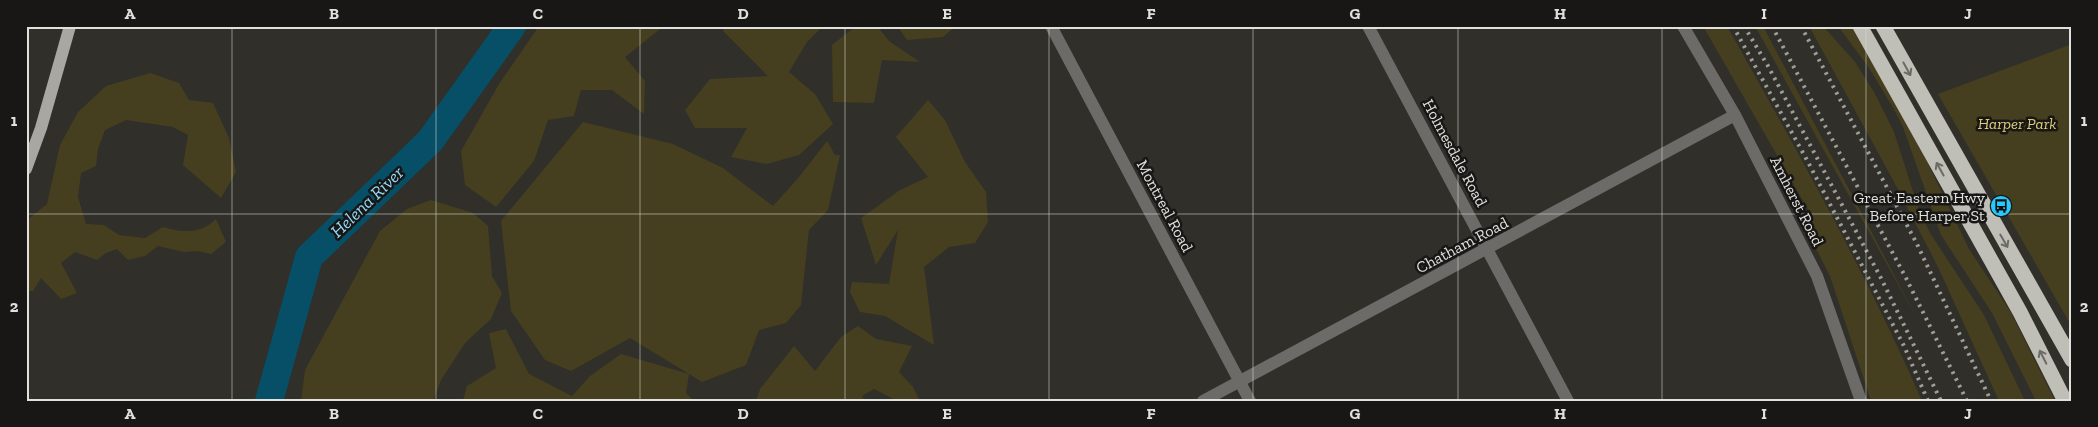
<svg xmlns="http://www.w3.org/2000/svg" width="2098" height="427" font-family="'Zilla Slab',serif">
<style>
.green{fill:#453f1f}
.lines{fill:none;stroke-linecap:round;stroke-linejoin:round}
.river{stroke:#064f66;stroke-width:28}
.minor{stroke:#6c6b68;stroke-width:12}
.major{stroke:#a8a7a1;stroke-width:12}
.highway{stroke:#bfbeb7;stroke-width:15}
.rail{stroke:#9f9f9a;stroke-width:4;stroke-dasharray:2.5 5;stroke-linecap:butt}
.oneway{stroke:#6c6a66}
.grid{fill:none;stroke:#e0e0dc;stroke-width:1;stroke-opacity:0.55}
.labels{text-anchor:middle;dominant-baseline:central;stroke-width:5;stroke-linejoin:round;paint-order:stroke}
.park-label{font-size:16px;font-style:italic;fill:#ddcd7b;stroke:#181715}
.street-label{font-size:16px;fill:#e0e0dc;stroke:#181715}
.poi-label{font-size:16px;fill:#e0e0dc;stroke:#181715;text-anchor:end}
.water-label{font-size:18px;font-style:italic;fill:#92daf9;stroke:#181715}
.neatline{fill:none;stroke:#e0e0dc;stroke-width:2}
.grid-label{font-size:16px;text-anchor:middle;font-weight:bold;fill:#e0e0dc}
</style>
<rect width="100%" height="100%" fill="#302f29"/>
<path class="green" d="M539 26H664L625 57 645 81 644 114 612 90H581L574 116 548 120 534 161 496 207 465 185 461 151 499 84Z
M722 26H823L807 42 789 72 815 94 833 124 799 155 767 164 731 157 747 128H695L685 110 710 79 768 76 724 32Z
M856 26H877L889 41 920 62 882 60 874 103 833 102 832 45Z
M897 26H956L943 37 907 40Z
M1703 26H1727C1796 149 1866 272 1922 401H1871L1830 276 1802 221 1810 213Z
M1755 26H1763L1920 324Z
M1809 26H1823L1855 62 1874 92 1894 132 1918 207 1930 233 1984 315 2025 401H1999L1938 267 1894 182Z
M1838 26H1852L1921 149 1969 249 2010 311 2055 401H2036L1992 313 1941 235 1903 127 1892 106 1869 68Z
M2072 44V327L1938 94Z
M150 73 179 83 189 100 213 103 229 138 236 172 221 198 183 165 188 135 173 127 126 120 105 130 98 149 96 166 81 173 78 197 86 224 104 225 119 235 145 238 163 227C183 233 201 234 216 219L226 242 211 254 198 251 184 252 158 246 145 256 128 260 117 249 106 253 97 260 75 252 61 263 77 293 61 299 41 278 33 291H26V221L47 204 60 145 78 112 106 86Z
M928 100 945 120 965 162 986 192 988 222 975 243 949 247 924 267 934 345 885 316 860 312 850 292 852 282 889 284 898 230 876 265 861 218 900 190 928 177 896 137Z
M583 122 673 144 723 168 773 206 799 177 827 141 835 155H840L828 210 809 230 801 305 786 323 759 330 746 365 702 382 689 374 686 393 694 401H463L467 386 496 368 489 333 506 329 529 374 572 396 590 376 621 354 689 374 630 338 571 371 545 360 511 311 501 221Z
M431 200 473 213 488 226 492 276 502 293 491 319 465 343 441 380 433 401H301L305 370 380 231 407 209Z
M858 326 876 339 912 346 899 372 913 387 920 401H897L874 389 862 396 865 401H756L760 389 794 346 815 371 841 337Z"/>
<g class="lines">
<path class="river" d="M269 401 309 257 430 141 512 26"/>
<path class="minor" d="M1051 26 1250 401
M1368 26 1568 401
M1683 26 1735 115 1817 276 1861 401
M1203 401 1735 115"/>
<path class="major" d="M26 169 41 128 70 26"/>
<path class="highway" d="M1860 26 2020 312 2065 401
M1883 26 2072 360"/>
<path class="rail" d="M1733 26 1808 162 1904 346 1928 401
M1744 26 1768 66 1882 280 1941 401
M1772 26 1906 278 1967 401
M1801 26 1917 244 1991 401"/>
</g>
<defs><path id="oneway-shaft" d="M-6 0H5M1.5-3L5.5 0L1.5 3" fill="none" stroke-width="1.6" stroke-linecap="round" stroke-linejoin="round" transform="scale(1.25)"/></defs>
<g class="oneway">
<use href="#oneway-shaft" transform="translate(1907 69) rotate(61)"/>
<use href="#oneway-shaft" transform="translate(1940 169) rotate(-119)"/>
<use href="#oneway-shaft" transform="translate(2004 241) rotate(60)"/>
<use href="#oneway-shaft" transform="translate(2043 357) rotate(-117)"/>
</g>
<path class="grid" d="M232 26V401M436 26V401M640 26V401M845 26V401M1049 26V401M1253 26V401M1458 26V401M1662 26V401M1866 26V401M26 214H2072"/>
<defs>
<g id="bus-disc" transform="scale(1.125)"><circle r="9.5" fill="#25c9fe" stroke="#181715"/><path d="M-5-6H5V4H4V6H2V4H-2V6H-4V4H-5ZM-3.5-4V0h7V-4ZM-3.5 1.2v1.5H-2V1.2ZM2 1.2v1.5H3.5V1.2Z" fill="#111"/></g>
</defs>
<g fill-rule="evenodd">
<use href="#bus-disc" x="2001" y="206"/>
</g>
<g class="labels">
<g class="park-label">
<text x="2017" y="123">Harper Park</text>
</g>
<g class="street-label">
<text transform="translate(1455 153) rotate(62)">Holmesdale Road</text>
<text transform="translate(1797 201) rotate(63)">Amherst Road</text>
<text transform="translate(1165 206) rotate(62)">Montreal Road</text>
<text transform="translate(1462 245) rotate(-28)">Chatham Road</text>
</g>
<g class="poi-label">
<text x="1985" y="197">Great Eastern Hwy<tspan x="1985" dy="18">Before Harper St</tspan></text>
</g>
<g class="water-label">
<text transform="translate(367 202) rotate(-44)">Helena River</text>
</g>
</g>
<rect width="2098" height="427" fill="none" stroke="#181715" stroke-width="55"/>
<rect x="28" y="28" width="2042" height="372" class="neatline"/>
<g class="grid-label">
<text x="130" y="19">A</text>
<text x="334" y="19">B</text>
<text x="538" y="19">C</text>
<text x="743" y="19">D</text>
<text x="947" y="19">E</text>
<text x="1151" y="19">F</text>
<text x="1355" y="19">G</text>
<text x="1560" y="19">H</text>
<text x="1764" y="19">I</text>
<text x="1968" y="19">J</text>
<text x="14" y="126">1</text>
<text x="2084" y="126">1</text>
<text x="14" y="312">2</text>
<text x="2084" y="312">2</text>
<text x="130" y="419">A</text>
<text x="334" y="419">B</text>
<text x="538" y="419">C</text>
<text x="743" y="419">D</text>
<text x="947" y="419">E</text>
<text x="1151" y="419">F</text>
<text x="1355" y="419">G</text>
<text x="1560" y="419">H</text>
<text x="1764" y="419">I</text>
<text x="1968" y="419">J</text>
</g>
</svg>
